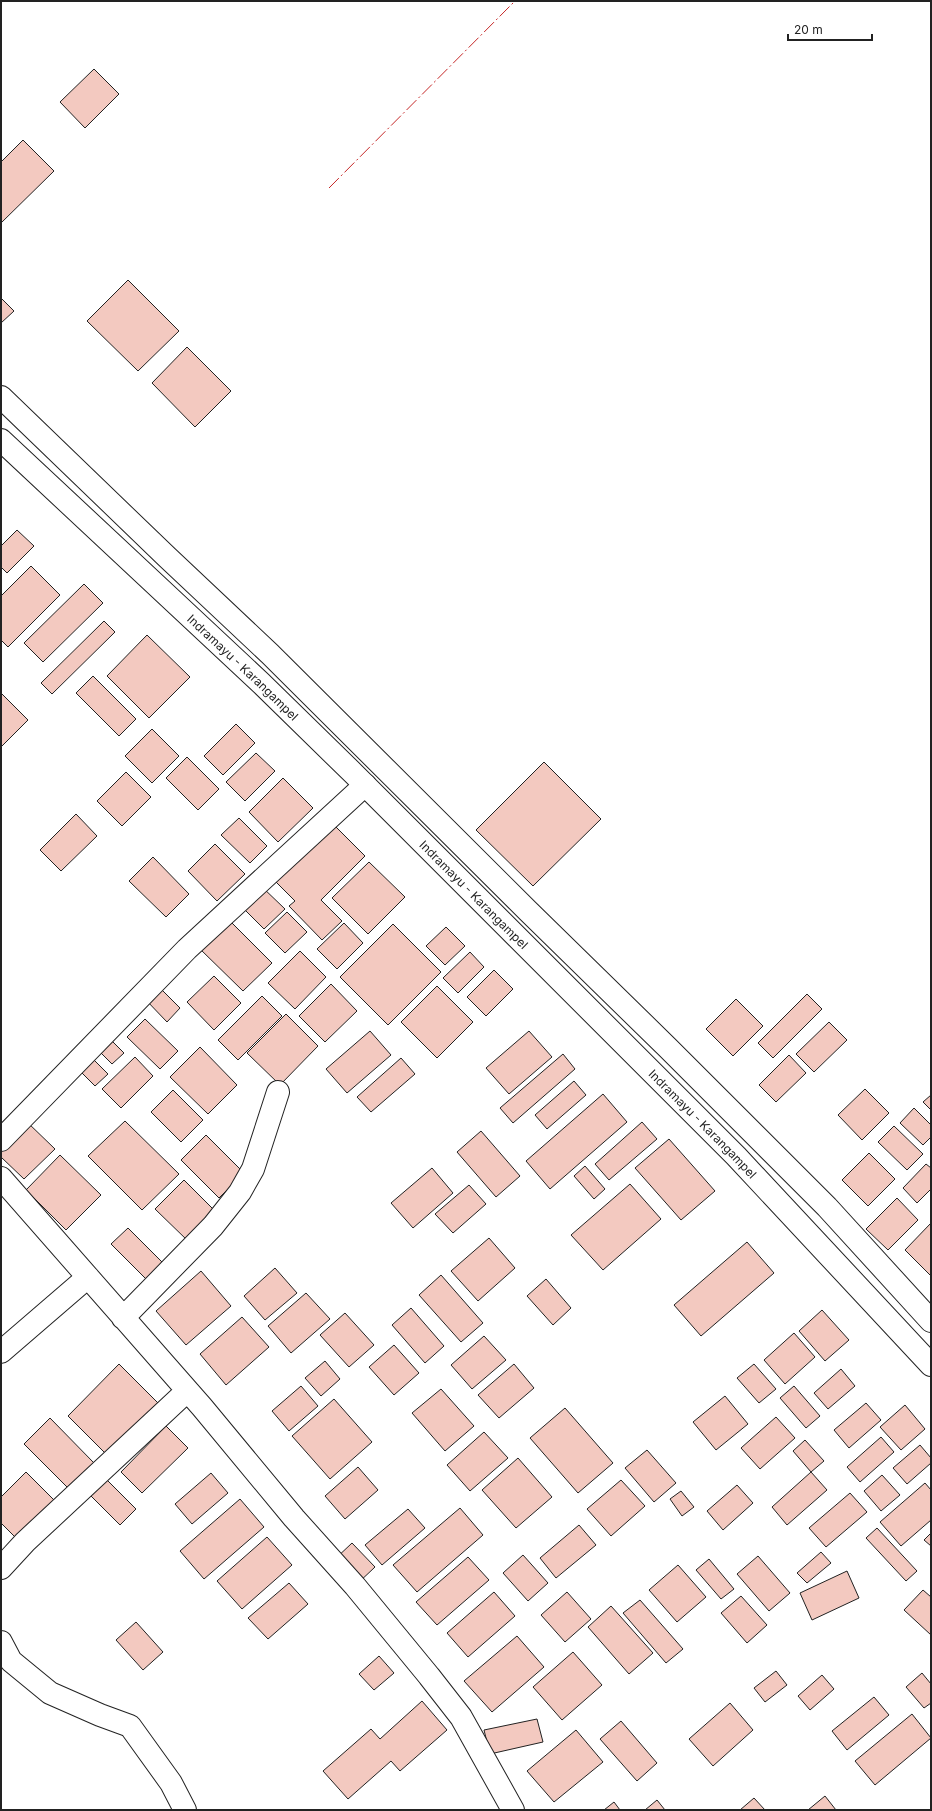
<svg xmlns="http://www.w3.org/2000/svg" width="932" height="1811" font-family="Inter,sans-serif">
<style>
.building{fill:#f3c9c0;stroke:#222}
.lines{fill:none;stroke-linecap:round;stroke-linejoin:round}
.street-casing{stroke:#222;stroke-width:24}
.primary-casing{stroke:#222;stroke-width:24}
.street{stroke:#fff;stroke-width:22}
.primary{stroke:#fff;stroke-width:22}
.power{stroke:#c62828;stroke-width:1;stroke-dasharray:14 3 2 3;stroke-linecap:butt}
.labels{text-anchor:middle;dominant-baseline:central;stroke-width:3;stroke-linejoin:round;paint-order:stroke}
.street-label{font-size:12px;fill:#222;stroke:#fff}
</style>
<rect width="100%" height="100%" fill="#fff"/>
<path class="building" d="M94 69 119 94 85 128 60 102Z
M23 140 54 171 1 223V162Z
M128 280 179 331 138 371 87 321Z
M1 298 14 311 1 323Z
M187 347 231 391 195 427 152 383Z
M17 530 34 546 7 573 1 567V546Z
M31 566 60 595 8 647 1 640V596Z
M84 584 103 603 43 662 24 643Z
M104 621 115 632 52 694 41 683Z
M147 635 190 677 149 718 107 676Z
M93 676 136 719 119 736 76 693Z
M1 693 28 720 1 747Z
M236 724 255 743 223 775 204 756Z
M152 729 179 756 152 783 125 756Z
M256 753 275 771 245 801 226 782Z
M187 757 219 789 198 810 166 778Z
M544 762 601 819 533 886 476 830Z
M126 772 151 797 122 826 97 801Z
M283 778 313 808 278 842 249 812Z
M76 814 97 836 61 871 40 850Z
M239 818 267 846 250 863 221 835Z
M329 820 365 856 321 900 342 921 322 940 289 906 295 901 271 877Z
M215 844 245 874 217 901 188 871Z
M153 857 189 894 166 917 129 881Z
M369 862 405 897 368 934 332 898Z
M260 885 285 909 264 929 240 905Z
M287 912 307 932 285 953 265 933Z
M228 919 272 963 243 991 199 948Z
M344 923 363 943 337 969 317 949Z
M393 924 441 972 388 1025 340 977Z
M446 927 465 946 445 965 426 946Z
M300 951 326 977 295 1009 268 983Z
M470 952 484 967 458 993 443 978Z
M494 970 513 989 486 1016 467 997Z
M214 976 241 1003 214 1030 187 1002Z
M331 984 357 1011 325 1042 299 1016Z
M158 986 180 1008 167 1022 145 999Z
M437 986 473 1022 437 1058 401 1022Z
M807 994 822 1009 773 1058 758 1043Z
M262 996 282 1016 238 1060 218 1040Z
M736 999 763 1026 733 1056 706 1029Z
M286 1014 318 1046 280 1085 247 1053Z
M145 1019 178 1051 160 1069 127 1037Z
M829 1022 847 1040 814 1072 796 1054Z
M370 1031 391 1055 347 1093 326 1069Z
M529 1031 552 1057 509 1094 486 1068Z
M107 1036 124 1053 112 1064 95 1047Z
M200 1047 237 1085 208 1114 170 1077Z
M563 1054 575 1069 513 1123 500 1108Z
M789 1055 806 1073 776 1102 759 1085Z
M90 1056 108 1074 95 1086 77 1068Z
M135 1057 153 1076 121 1108 102 1089Z
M401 1058 415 1074 371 1112 357 1097Z
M574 1081 586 1095 547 1129 535 1115Z
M865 1089 889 1113 862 1140 838 1115Z
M173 1090 203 1120 181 1142 151 1112Z
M603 1094 627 1122 550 1189 526 1161Z
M931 1095V1110L923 1102Z
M914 1108 931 1125V1137L923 1145 900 1123Z
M26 1121 55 1149 24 1179 1 1157V1146Z
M125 1121 179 1174 142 1210 88 1156Z
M642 1122 657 1139 609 1180 595 1164Z
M894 1126 923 1154 907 1170 878 1142Z
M481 1131 520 1176 496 1197 457 1152Z
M206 1135 244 1173 219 1198 181 1160Z
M669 1139 715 1191 681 1220 635 1168Z
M869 1153 895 1179 868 1206 842 1180Z
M60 1155 101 1195 66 1230 26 1190Z
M926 1164 931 1168V1189L917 1203 903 1188Z
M585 1166 605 1189 594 1199 574 1176Z
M432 1168 453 1193 413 1228 391 1203Z
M184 1180 217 1213 188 1241 155 1209Z
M630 1184 661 1219 603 1270 571 1235Z
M469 1185 486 1204 453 1233 435 1214Z
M897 1198 918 1220 888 1250 866 1229Z
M931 1223V1276L905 1250Z
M128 1228 168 1268 151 1284 111 1244Z
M489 1238 515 1268 478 1301 451 1271Z
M747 1242 774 1273 701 1336 674 1305Z
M275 1268 297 1293 265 1320 244 1296Z
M201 1271 231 1306 186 1345 156 1311Z
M441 1275 483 1323 461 1342 419 1295Z
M546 1279 571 1308 553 1325 527 1296Z
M306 1293 330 1319 291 1353 268 1326Z
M411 1308 444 1346 425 1363 392 1325Z
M822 1310 849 1340 825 1361 799 1331Z
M345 1313 374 1345 349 1367 320 1335Z
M242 1317 269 1347 226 1385 200 1354Z
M794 1333 815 1357 785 1384 764 1360Z
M484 1336 506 1360 472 1389 451 1365Z
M394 1345 419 1373 394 1395 369 1367Z
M325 1361 340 1379 321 1396 305 1378Z
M119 1364 159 1404 107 1455 68 1416Z
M514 1364 534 1388 499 1418 478 1395Z
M754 1364 776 1389 759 1403 737 1378Z
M841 1369 855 1386 828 1409 814 1393Z
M301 1386 318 1406 289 1431 272 1411Z
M794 1386 820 1416 806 1428 780 1398Z
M441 1389 474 1426 445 1451 412 1413Z
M725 1396 748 1424 716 1450 693 1422Z
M334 1399 372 1442 330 1479 292 1436Z
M866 1403 881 1420 849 1448 834 1430Z
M905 1405 925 1429 901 1450 880 1427Z
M565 1408 613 1463 578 1493 530 1438Z
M776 1417 795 1438 760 1469 741 1448Z
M50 1418 94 1463 68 1488 24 1444Z
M166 1426 188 1448 142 1493 121 1472Z
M484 1432 508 1458 470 1491 447 1465Z
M881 1437 894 1452 860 1482 847 1467Z
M805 1440 824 1461 811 1472 793 1451Z
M920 1445 931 1458V1463L907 1484 893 1468Z
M647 1450 676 1483 654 1502 625 1468Z
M518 1458 552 1497 516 1528 482 1490Z
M358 1467 378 1490 345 1519 325 1496Z
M26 1472 58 1504 20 1542 1 1523V1497Z
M811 1472 827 1490 787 1525 772 1507Z
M100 1473 136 1509 120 1525 84 1489Z
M211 1473 228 1493 192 1524 175 1504Z
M882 1475 900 1495 881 1511 864 1491Z
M621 1480 645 1506 611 1536 587 1509Z
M925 1483 931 1490V1520L901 1546 880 1522Z
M737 1485 753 1503 723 1530 707 1511Z
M681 1491 694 1507 682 1516 670 1499Z
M850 1493 867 1512 826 1547 809 1528Z
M240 1499 264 1527 204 1579 180 1551Z
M460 1508 483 1535 417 1592 393 1565Z
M408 1509 425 1528 382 1565 365 1545Z
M579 1525 596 1545 556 1578 540 1558Z
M877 1528 917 1571 906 1581 866 1538Z
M931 1533V1546L924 1540Z
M267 1537 292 1565 242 1609 217 1581Z
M352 1543 375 1567 357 1584 334 1560Z
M821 1552 831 1563 807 1583 797 1573Z
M523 1555 548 1583 528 1601 503 1573Z
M758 1556 790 1593 769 1611 737 1574Z
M468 1557 489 1580 437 1625 416 1602Z
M709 1559 734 1589 721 1599 696 1570Z
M678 1565 706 1597 677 1622 649 1590Z
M847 1571 859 1598 812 1620 800 1593Z
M289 1583 308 1604 268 1639 248 1618Z
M923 1590 931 1597V1635L904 1610Z
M494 1592 515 1616 468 1657 447 1633Z
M567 1592 591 1619 565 1642 541 1615Z
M741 1596 767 1625 747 1643 721 1613Z
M640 1600 683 1649 666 1663 623 1613Z
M611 1606 653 1653 629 1674 588 1627Z
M136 1622 163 1652 143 1670 116 1640Z
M517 1636 544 1667 492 1712 464 1681Z
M573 1652 602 1685 562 1720 533 1687Z
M379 1656 394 1673 374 1690 359 1674Z
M776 1671 787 1685 765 1702 754 1688Z
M922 1673 931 1684V1703L924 1708 906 1687Z
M822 1675 834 1689 810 1710 798 1696Z
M874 1697 889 1715 847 1750 832 1731Z
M422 1701 447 1730 400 1771 391 1761 348 1799 323 1771 371 1729 380 1739Z
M730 1703 753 1730 713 1766 689 1739Z
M912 1714 931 1738 875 1785 855 1761Z
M537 1719 543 1742 490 1754 484 1730Z
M621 1721 657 1763 637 1781 600 1739Z
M576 1730 603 1762 554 1802 527 1771Z
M825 1796 836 1810H808Z
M754 1798 765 1810H740Z
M657 1800 665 1810H645Z
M614 1802 620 1810H604Z"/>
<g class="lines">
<g class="street-casing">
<path id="street" d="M1 1140 187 949 365 785
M1 1178 202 1407 294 1518 355 1586 429 1676 461 1717 513 1810
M123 1318 213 1226 240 1192 253 1169 278 1092
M1 1352 88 1277
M1 1568 25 1542 187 1391
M1 1642 11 1661 50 1693 100 1715 130 1726 171 1783 185 1810"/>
</g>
<g class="primary-casing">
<g id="primary">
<path d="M1 397 167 557 270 654 528 911 668 1048 827 1207 931 1321"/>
<path id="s1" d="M1 440 262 684 354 774 736 1156 931 1365"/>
</g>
</g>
<use href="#street" class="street"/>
<use href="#primary" class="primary"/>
<path class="power" d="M329 188 515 1"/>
</g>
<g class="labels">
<g class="street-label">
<text stroke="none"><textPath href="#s1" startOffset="332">Indramayu - Karangampel</textPath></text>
<text stroke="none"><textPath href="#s1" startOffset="656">Indramayu - Karangampel</textPath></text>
<text stroke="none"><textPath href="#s1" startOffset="980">Indramayu - Karangampel</textPath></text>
</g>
</g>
<rect width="932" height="1811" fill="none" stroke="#222222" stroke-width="4"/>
<path d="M788 34v6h84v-6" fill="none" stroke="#222222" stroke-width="2"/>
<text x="794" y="34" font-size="12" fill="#222222" stroke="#ffffff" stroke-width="3" paint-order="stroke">20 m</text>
</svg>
